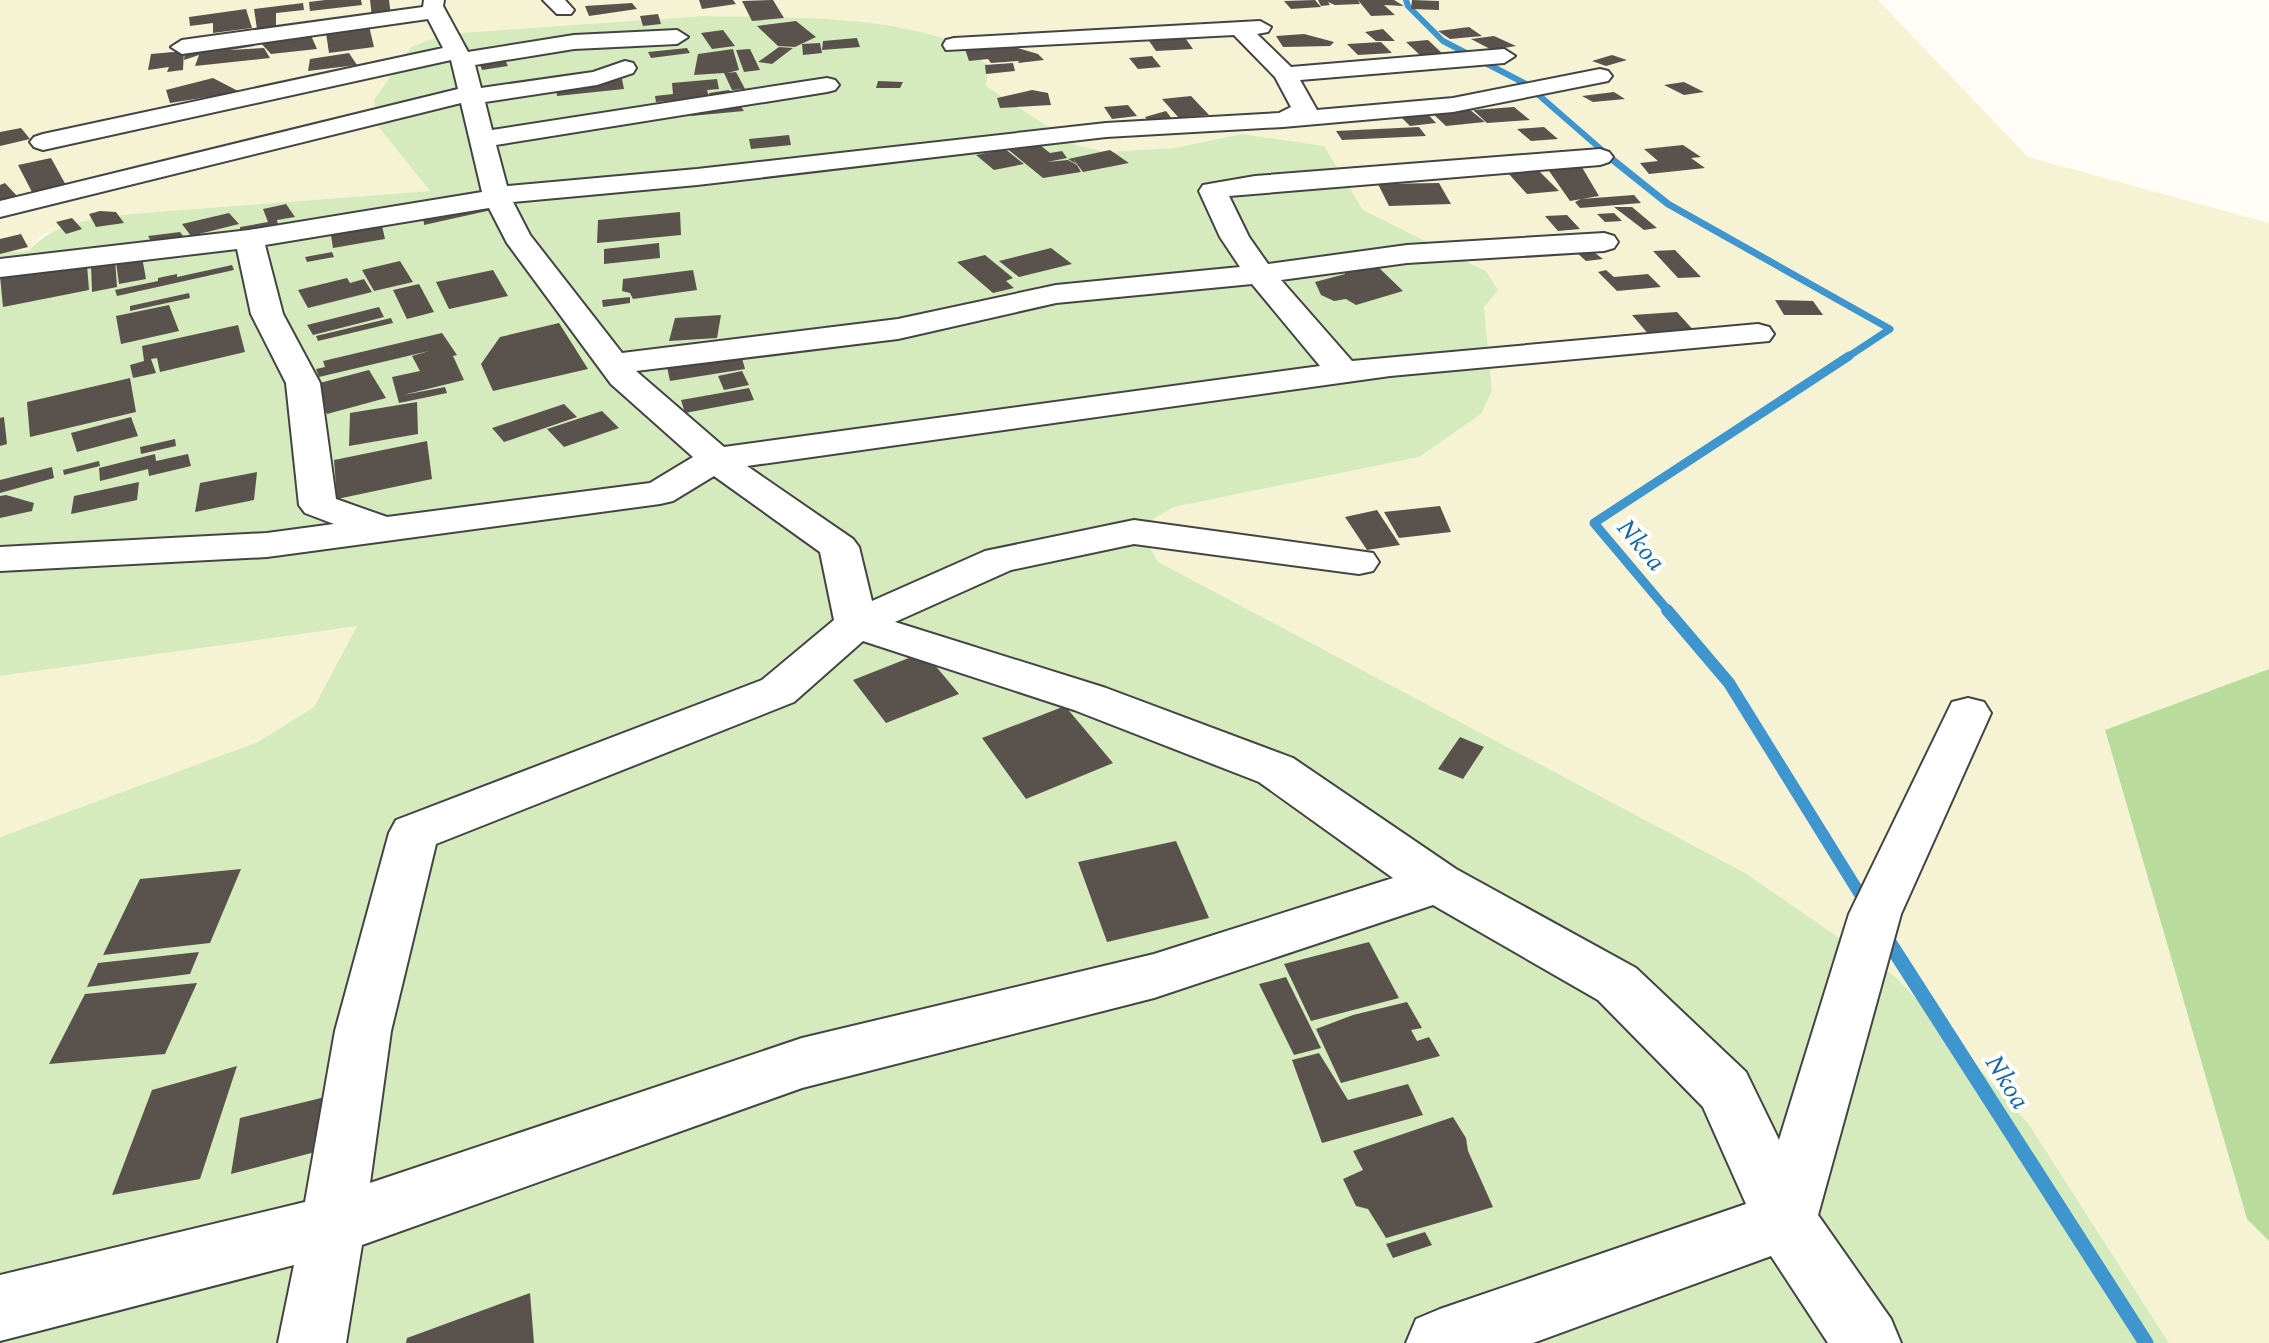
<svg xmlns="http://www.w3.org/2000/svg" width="2269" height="1343" font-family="Spectral,serif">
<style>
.farmland{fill:#f6f3d4}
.green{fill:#d5ebbd}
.forest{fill:#b9dc9c}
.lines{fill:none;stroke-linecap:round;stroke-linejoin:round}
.stream-far4{stroke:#3f96cf;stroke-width:6}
.stream-far3{stroke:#3f96cf;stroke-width:7}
.stream-far2{stroke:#3f96cf;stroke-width:9}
.stream-far1{stroke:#3f96cf;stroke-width:12}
.stream{stroke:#3f96cf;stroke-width:15}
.building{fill:#5a524d}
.minor-casing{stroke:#444;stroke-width:4}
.minor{fill:#fff;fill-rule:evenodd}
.labels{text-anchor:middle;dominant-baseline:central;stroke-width:8;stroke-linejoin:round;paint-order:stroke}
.water-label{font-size:26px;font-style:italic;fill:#1768a6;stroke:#fff}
</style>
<rect width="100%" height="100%" fill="#fffdf5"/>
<path class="farmland" d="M0 0H1878L2028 157 2269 223V669L2105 731 2247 1219 2269 1241V1343H2169L2028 1123 1897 979 1747 874 1158 563 1138 527 1174 507 1419 457 1492 392 1484 307 1487 271 1363 210 1323 146 1242 134 1174 148 1106 152 1076 145 986 86 819 19 702 16 445 34 379 126 430 191 130 214 43 234 29 251 0 252Z
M358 625 314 707 258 742 0 837V676Z"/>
<path class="green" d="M702 16C780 18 864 14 939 37 957 42 972 54 987 64L986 86 1076 145 1106 152 1174 148 1242 134 1324 146 1363 210 1486 271 1498 290 1484 307 1492 391 1481 414 1419 457 1174 507 1138 528 1158 562 1747 874 1898 979 2028 1123 2169 1343H0V837L258 742 314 707 357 626 0 676V252L29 251C54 221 93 220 130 214L430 191 378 126 374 100 411 47 445 34Z"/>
<path class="forest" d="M2269 669V1241L2247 1219 2105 730Z"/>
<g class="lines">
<path class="stream-far4" d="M1406 0 1408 6 1443 41 1526 84 1611 158"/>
<path class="stream-far3" d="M1608 156 1668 204 1890 329 1846 358"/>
<path class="stream-far2" d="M1669 612 1594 523 1849 356"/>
<path class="stream-far1" d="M1667 610 1729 683 1866 904"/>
<path class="stream" d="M1885 936 2146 1343"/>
</g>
<path class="building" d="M325 0H361L362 5 310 11 309 2Z
M370 0H389L391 15 372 17Z
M699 0H733L736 4 702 9Z
M773 0 784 18 752 21 742 1Z
M1315 0 1321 7 1291 9 1284 1Z
M1318 0H1358L1360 4 1335 5 1328 2 1330 5 1321 6Z
M1358 0H1394L1404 6 1384 5 1395 15 1371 16Z
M1412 0 1439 1V10L1411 9Z
M303 3 304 10 276 13V27L257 29 254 9Z
M632 3 637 9 589 16 585 6Z
M246 9 252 28 213 33V23L190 26 189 17Z
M658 14 661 24 643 26 640 16Z
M796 21 816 37 795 47 778 46 757 26Z
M369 26 374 47 329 53 326 33Z
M1469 27 1482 36 1450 39 1438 31Z
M1383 29 1395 41H1376L1365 32Z
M723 30 735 46 712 49 701 33Z
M309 31 317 49 271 54 257 39Z
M1304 34 1323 39 1334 42 1330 46 1283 47 1276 36Z
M1183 35 1193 49 1156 51 1147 38Z
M1494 36 1516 46 1492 50 1471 39Z
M857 38 860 47 822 50 823 41Z
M253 40 254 46 230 50 264 48 270 58 195 66 199 55 184 60 185 50Z
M1428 40 1444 55 1421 56 1406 42Z
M1381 42 1392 53 1358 55 1347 44Z
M820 43 822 53 803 55 802 44Z
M1008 45 1038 54 1044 60 1018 63 1019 61 991 63 988 59 969 61 965 49Z
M779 47 793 48 772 64 758 62Z
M687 48 690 53 651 58 648 52Z
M733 49 739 70 727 73 736 72 745 89 732 90 724 73 694 75 698 54Z
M750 49 760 70 744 72 736 50Z
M184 51 183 70 167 72 169 67 148 70 151 54Z
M349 53 357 65 308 71 310 59Z
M1612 55 1627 60 1606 66 1592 61Z
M503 56 508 66 482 70 478 59Z
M1152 56 1161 67 1138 69 1129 58Z
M1013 63 1015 71 986 74 985 65Z
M213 78 240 92 170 103 166 90Z
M622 79 624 89 557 96 556 86Z
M717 79 719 89 707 90 709 97 656 102 655 96 673 94 672 83Z
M878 81 903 82 900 88H876Z
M1684 82 1704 92 1684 95 1664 85Z
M729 90 744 111 691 116 683 105 714 102 709 93Z
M1032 90 1048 93 1051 105 1000 108 997 98Z
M1614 92 1625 99 1593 102 1582 96Z
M1191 96 1209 115 1179 118 1162 99Z
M1128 105 1137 116 1112 119 1104 107Z
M1514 107 1530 120 1487 123 1473 110Z
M1469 109 1485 122 1446 126 1431 112Z
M1166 111 1173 120 1149 122 1145 117Z
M1425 111 1436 123 1410 126 1397 113Z
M1419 127 1426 136 1342 140 1336 131Z
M1544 127 1558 139 1531 141 1517 129Z
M21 128 30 139 0 146V132Z
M789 135 791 145 751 149 749 139Z
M1035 141 1050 153 1062 151 1067 158 1047 162 1068 160 1077 165 1081 172 1043 178 1005 147Z
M1683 145 1701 157 1691 158 1705 168 1649 174 1640 163 1658 161 1644 149Z
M1005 149 1024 164 994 170 976 155Z
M1110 150 1129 163 1083 172 1073 159 1076 164 1068 159Z
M51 158 67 187 33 194 18 165Z
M1580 164 1599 196 1570 201 1547 168Z
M1539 171 1559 191 1527 194 1508 173Z
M5 183 17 196 0 201V185Z
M1439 183 1451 204 1389 206 1378 184Z
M1634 195 1641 203 1580 208 1575 202 1581 199Z
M488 203 496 209 424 225 423 213Z
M286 204 295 217 277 220 278 225 240 232V227L268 222 263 209Z
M1614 207H1632L1657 228 1644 230Z
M100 211 116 212 124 223 96 227 89 214Z
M680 212 681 235 597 243 598 220Z
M229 213 239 224 191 236 182 224Z
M1614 213 1622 221 1605 222 1597 214Z
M1567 215 1580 229 1558 231 1545 216Z
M72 218 82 229 66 234 56 222Z
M381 221 385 239 333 248 330 229Z
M180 232 184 237 151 241 148 236Z
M21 234 28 247 0 254V239Z
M659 243 660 258 604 264V249Z
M1051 248 1072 264 1019 277 999 261Z
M1591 250 1603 259 1586 261 1576 252Z
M1675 250 1701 277 1678 278 1653 251Z
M332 252 334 257 307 262 305 257Z
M985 255 1013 278 1006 281 1014 288 993 293 957 262Z
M142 257 146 279 119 284 116 262Z
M115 259 117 287 92 292 91 264Z
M400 261 413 282 374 291 362 270Z
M1375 264 1403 291 1356 305 1346 299 1334 301 1321 295 1315 282 1345 274V267Z
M87 265 89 290 3 307 0 276Z
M232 265 234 270 117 296 115 290 158 281V278L177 274V277Z
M493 270 508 296 449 309 436 282Z
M693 270 697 290 633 299 630 293 622 291 623 279Z
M1606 270 1614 277 1648 274 1661 287 1617 291 1598 272Z
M347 278 350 283 364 279 372 292 308 308 298 290Z
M419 284 434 312 407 319 393 290Z
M189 293 190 298 130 311V306Z
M630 297V303L603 307 602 300Z
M1775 300 1813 301 1823 315H1784Z
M169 305 179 331 121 344 116 316Z
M379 307 384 317 313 335 307 325Z
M1677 312 1696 333 1650 336 1632 315Z
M721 315 717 338 669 341 675 318Z
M391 318 393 323 318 341 316 336Z
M559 323 588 369 493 391 481 364 500 337Z
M238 325 245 352 160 372 157 358 151 359 156 373 133 378 130 365 144 361 142 346Z
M442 333 457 355 453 356 464 380 403 395 445 387 447 393 399 403 392 377 420 371 412 356 429 351 319 377 316 369 325 367 323 361Z
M740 351 745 369 670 381 666 362Z
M369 370 386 398 327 414 312 385Z
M742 371 749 385 724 390 718 376Z
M130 378 136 412 30 437 27 402Z
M749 388 754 400 685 413 681 400Z
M417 402 418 434 349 446 350 413Z
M564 404 577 417 504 442 492 428Z
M602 411 619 428 564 447 547 429Z
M4 417 7 444 0 446V418Z
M131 417 138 436 77 452 71 433Z
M175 439 176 446 141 454 140 447Z
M427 441 432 479 337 499 334 460Z
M155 454 156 461 188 454 191 466 149 476 148 469 100 481 99 468Z
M99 461 100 466 64 475 63 470Z
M52 467 54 478 0 493V480Z
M257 472 254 500 195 512 200 483Z
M139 482 137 500 71 514 74 496Z
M6 495 34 503 32 511 0 518V496Z
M1440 506 1451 532 1399 538 1384 512Z
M1377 510 1400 545 1367 550 1345 517Z
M924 652 959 694 886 723 853 680Z
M1065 706 1113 763 1026 799 982 738Z
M1460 737 1484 747 1463 779 1438 769Z
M1176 841 1209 918 1107 942 1078 862Z
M241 869 210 943 103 955 140 879Z
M1369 942 1399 998 1311 1021 1284 964Z
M199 952 190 974 87 987 98 963Z
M1286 977 1321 1048 1294 1055 1259 984Z
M197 983 165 1054 49 1064 85 994Z
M1407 1002 1422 1028 1411 1030 1417 1041 1429 1037 1440 1056 1341 1083 1316 1029 1353 1015Z
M1319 1053 1348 1100 1408 1084 1423 1115 1322 1143 1292 1060Z
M237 1066 200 1179 112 1195 152 1090Z
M325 1097 319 1151 231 1174 240 1118Z
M1453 1117 1466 1138 1468 1151 1493 1207 1386 1238 1368 1209 1356 1206 1343 1179 1363 1170 1353 1151Z
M1425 1232 1432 1245 1393 1258 1386 1244Z
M530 1293 534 1343H406L407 1338Z"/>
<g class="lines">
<g class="minor-casing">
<path id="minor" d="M424 0H444L443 6 468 52 574 35 677 30 688 37 677 44 574 49 475 65 481 88 593 72 625 61 633 63 636 68 633 73 597 85 485 102 492 130 827 78 835 80 839 85 835 90 827 92 496 145 507 186 697 169 1106 123 1279 113 1291 107 1275 77 1234 35 946 50 943 45 946 40 954 38 1260 21 1271 27 1268 32 1257 34 1291 67 1504 49 1515 56 1504 63 1300 80 1317 110 1453 98 1600 69 1608 71 1612 76 1608 81 1453 112 1283 127 1106 137 697 185 513 202 530 235 622 353 898 319 1056 285 1240 267 1220 237 1199 191 1203 185 1255 176 1600 149 1609 152 1613 157 1609 162 1600 165 1229 196 1249 237 1268 264 1407 245 1604 233 1614 236 1618 242 1614 248 1604 251 1407 263 1281 280 1352 361 1758 324 1769 327 1774 334 1769 341 1390 376 747 466 853 539 859 547 872 601 985 551 1134 520 1373 553 1379 562 1373 571 1359 574 1134 544 1011 570 895 622 1106 688 1293 758 1456 869 1636 968 1746 1072 1779 1140 1849 914 1952 702 1968 698 1984 702 1991 713 1901 914 1818 1215 1891 1319 1901 1343H1828L1771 1256 1533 1343H1406L1416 1319 1440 1309 1746 1204 1703 1107 1598 1000 1433 905 1154 998 802 1088 362 1245 346 1343H278L294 1265 0 1341V1275L305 1202 335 1031 389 833 396 820 762 680 834 620 820 552 714 476 673 501 660 504 267 557 0 571V547L267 533 334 524 305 513 299 505 286 383 251 314 237 249 0 277V259L249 230 482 192 461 103 0 217V201L458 89 451 60 43 150 34 147 30 142 34 137 43 134 443 48 428 19 182 54 171 47 182 40 423 7ZM489 208 507 243 611 384 693 457 650 483 387 517 336 499 320 383 283 314 265 245ZM1252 284 1320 366 724 447 636 371 898 339 1056 303ZM863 641 1074 710 1259 782 1393 878 1154 954 802 1038 370 1183 391 1031 436 844 794 702Z
M543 0H565L574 10 571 14H557Z"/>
</g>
<use href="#minor" class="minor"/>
</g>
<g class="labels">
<g class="water-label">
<text transform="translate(1641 545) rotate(50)">Nkoa</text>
<text transform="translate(2007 1082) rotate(58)">Nkoa</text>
</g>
</g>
</svg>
